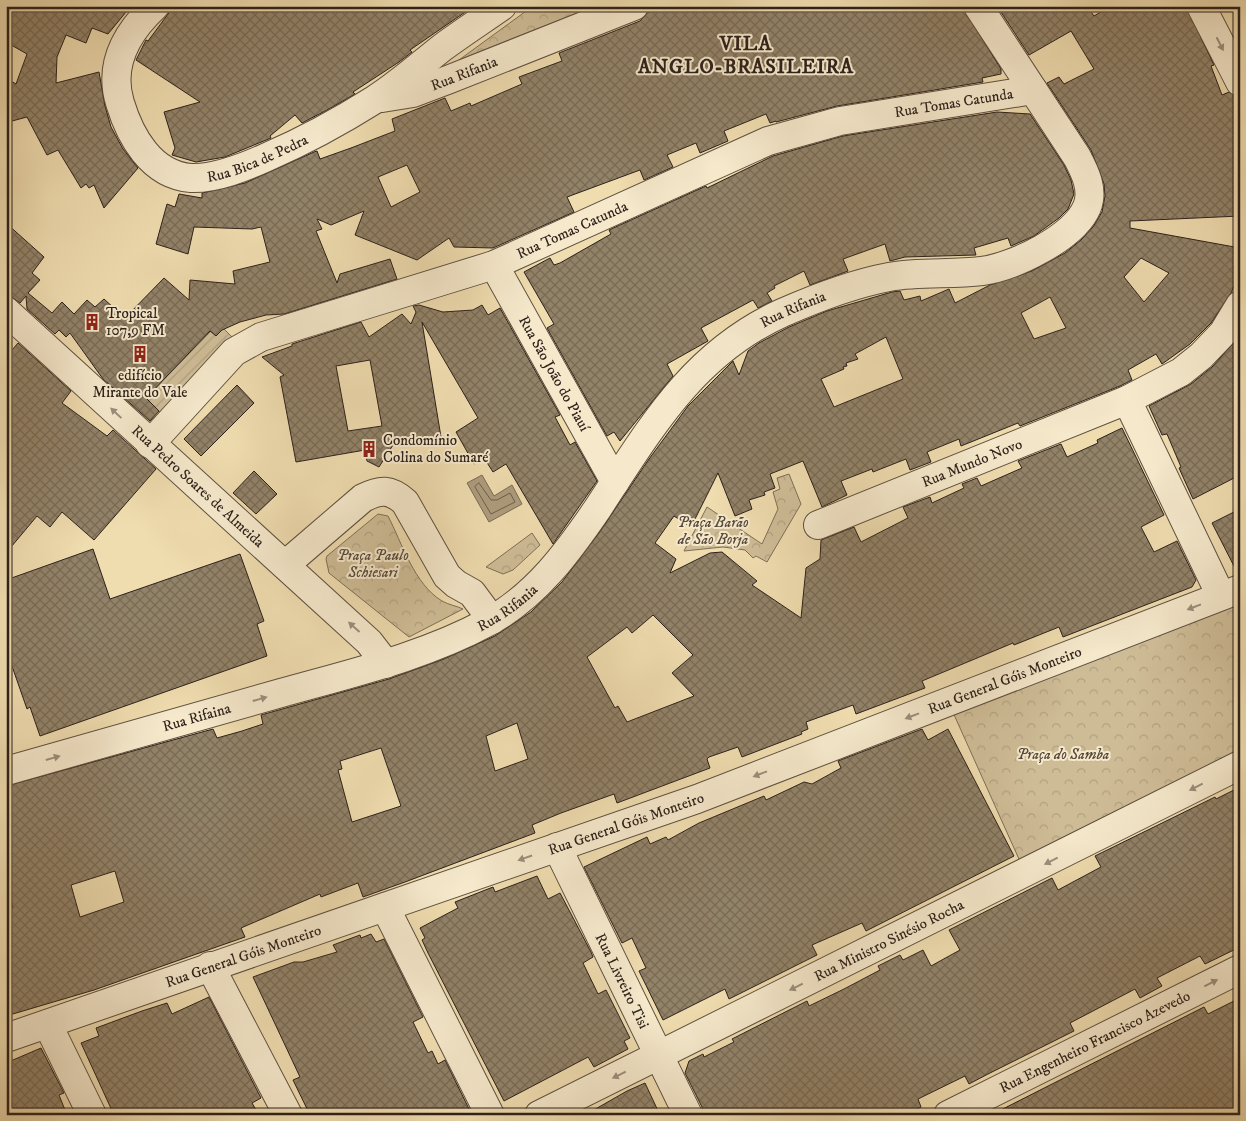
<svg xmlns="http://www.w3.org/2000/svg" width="1246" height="1121" font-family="'IM FELL DW Pica',serif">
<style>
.forest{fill:url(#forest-crowns);stroke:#7e6e58}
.garden{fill:url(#garden-furrows);stroke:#7e6e58}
.water{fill:#ad9c7d;stroke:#7a6b56}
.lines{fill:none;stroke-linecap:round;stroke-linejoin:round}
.shore{stroke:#6d5e4c;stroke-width:1}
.building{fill:url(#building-cross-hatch);stroke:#2d211b;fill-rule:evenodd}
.minor-casing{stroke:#5e5040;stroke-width:30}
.minor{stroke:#f5e8cb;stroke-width:28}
.oneway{fill:#9b8e7c}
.labels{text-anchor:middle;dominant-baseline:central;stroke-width:4;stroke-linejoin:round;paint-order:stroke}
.street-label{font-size:15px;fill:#2d211b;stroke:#f5e8cb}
.poi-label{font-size:15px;fill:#2d211b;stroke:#f5e8cb;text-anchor:start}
.park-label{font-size:15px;font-style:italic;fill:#55483a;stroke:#f5e8cb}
.district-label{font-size:20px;font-weight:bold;letter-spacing:1px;fill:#2d211b;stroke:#f5e8cb}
</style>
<defs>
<pattern id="forest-crowns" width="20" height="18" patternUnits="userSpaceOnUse" patternTransform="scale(1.25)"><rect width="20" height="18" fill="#cebc96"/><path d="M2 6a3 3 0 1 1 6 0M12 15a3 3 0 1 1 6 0" fill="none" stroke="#b1a181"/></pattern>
<pattern id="garden-furrows" width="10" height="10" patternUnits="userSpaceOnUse" patternTransform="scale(1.25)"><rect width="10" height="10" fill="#cebc96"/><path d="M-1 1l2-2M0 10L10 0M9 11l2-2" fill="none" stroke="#b1a181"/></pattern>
<pattern id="building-cross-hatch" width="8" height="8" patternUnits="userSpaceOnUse" patternTransform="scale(1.25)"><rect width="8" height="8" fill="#928268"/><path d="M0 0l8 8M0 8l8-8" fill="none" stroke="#786a55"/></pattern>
</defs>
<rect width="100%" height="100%" fill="#efdcaf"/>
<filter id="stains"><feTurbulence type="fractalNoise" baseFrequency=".004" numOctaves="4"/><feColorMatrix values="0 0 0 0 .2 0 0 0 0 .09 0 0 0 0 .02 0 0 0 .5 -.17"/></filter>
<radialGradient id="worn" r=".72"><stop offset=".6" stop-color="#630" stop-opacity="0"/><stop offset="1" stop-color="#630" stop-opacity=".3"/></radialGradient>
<path class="forest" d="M533 6H573L577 13 459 60Z
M789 474 801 504 767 562 756 556 753 558 745 550 723 547 684 551 707 507 762 544 778 509 773 492 780 489 777 478Z
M378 514 388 516C402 543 414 584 442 601 449 605 457 606 463 609L409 637 329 573 326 559 327 556Z
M532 533 540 545 513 570 503 574 486 567Z
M1240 598V756L1023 868 951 708Z"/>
<path class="garden" d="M223 328 233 338 161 413 146 398 211 331 216 336Z"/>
<path class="water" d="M482 475 494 496 512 485 522 504 489 522 467 483Z"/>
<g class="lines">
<path class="shore" d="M479 483 491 500H497L510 493 515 502 491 514 475 487Z"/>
</g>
<path class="building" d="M6 6H131L108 34 92 28 86 43 66 35 57 57 56 83 99 72 105 106 111 127 123 149 138 168 104 208 94 185 89 188 86 184 81 188 58 150 47 155 27 117 12 121 6 96V78L16 84 27 54 6 42Z
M174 6H474L410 50 412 52 399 62 353 92 355 94 327 110 302 123 295 115 270 136 271 138 225 157 196 162 172 155 175 148 164 112 200 102 136 60 146 40 148 41Z
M665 6 963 8 1001 69V74L982 78 983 82 837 106 776 122V121L770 123 766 114 724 131 728 141 700 153 696 143 667 155 673 167 644 180 640 170 567 197 574 212 493 248 454 247 449 238 417 260 355 235 364 211 331 225 317 219 322 229 316 231 337 283 340 274 390 259 397 279 284 314 266 315 240 322 222 330 216 336 210 331 146 398 159 411 150 421 103 379 70 333 66 337 59 330 55 334 27 309 26 296 20 303 6 293V223L44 257 32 273 40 280 28 293 52 313 62 302 74 314 87 300 95 307 104 299 125 318 164 278 189 300 190 280 235 284 233 271 270 262 261 227 252 229 194 227 188 254 156 244 167 204 175 207 179 194 202 198V193L245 183 314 152 317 151 320 159 351 148 395 131 392 119 445 98 451 111 470 103 471 106 522 84 519 77 562 61 559 53 640 21 647 13ZM407 165 420 192 391 207 378 177Z
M997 6H1087L1094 16 1111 6H1186L1214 65 1211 66 1222 95 1229 92 1238 97 1240 103V147L1234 149 1240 162V216L1130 221V228L1240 248V273L1231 293 1211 323 1190 344 1162 364 1156 354 1128 370 1132 380 1120 386 1020 426 1018 423 961 446 959 439 927 452 931 462 910 470 906 459 873 472 872 469 841 481 847 495 822 507 803 461 770 474 775 488 764 492 765 495 749 500 752 509 735 516 718 473 691 527 674 516 655 543 676 559 670 573 710 553 722 552 757 581 752 585 801 618 806 568 820 559 821 540 854 527 861 542 908 518 903 507 930 497 932 503 964 488 962 484 977 478 981 486 1022 468 1018 461 1061 444 1067 457 1098 443 1097 440 1122 428 1164 515 1141 527 1154 552 1177 541 1196 580 1192 587 1063 637 1059 627 1014 645 1013 643 922 681 925 688 856 714 853 705 806 722 808 729 801 732 802 734 742 757 738 747 709 757 707 759 710 768 617 803 614 794 561 813 532 825 535 833 405 882 363 897 358 883 321 897 320 894 241 928 245 937 94 990 6 1016V910L13 908 6 879V786L213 729 217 738 242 731 263 724 261 715 389 679 444 659 495 636 531 612 562 582 599 533 649 459 688 406 733 361 739 375 748 351 759 343 789 327 827 311 892 292 900 291 904 300 920 296 921 301 949 289 955 303 990 285 1032 271 1065 253 1081 240 1093 227 1102 212 1105 196 1104 184 1091 150 1047 83 1059 77 1064 84 1094 69 1071 31 1029 55ZM1141 258 1169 273 1144 302 1124 277ZM1050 297 1066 328 1034 339 1021 313ZM886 337 903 379 834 407 821 379 844 369 843 367 847 366 846 363 858 359 855 354ZM653 615 693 655 672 673 694 696 627 722 618 706 615 708 587 657 627 627 632 633ZM517 723 528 759 495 771 486 736ZM381 748 401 806 352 822 338 770 342 769 340 761ZM115 871 124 902 80 917 71 885Z
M997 112 1030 114 1064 165 1071 180 1074 194 1068 209 1059 218 1034 236 1011 246 1008 238 974 248 976 255 905 257 890 261 885 244 843 259 848 271 810 285 804 271 774 286 775 288 767 293 772 301 758 308 753 300 701 328 708 341 667 364 673 376 620 441 614 432 607 436 547 328 554 324 524 272 550 258 554 265 560 263 611 234 609 230 706 186 707 188 773 156 843 136Z
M419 305 443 312 473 310 482 305 488 315 500 308 560 415 555 417 570 445 575 442 597 481 553 544 506 464 493 472 484 458 474 464 456 432 478 418 422 322 441 437 393 445 379 467 367 461 365 450 296 462 280 377 284 375 262 357 292 346V344L361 322 369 337 402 314 411 324 416 312 413 306ZM370 360 382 426 348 431 336 366Z
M1238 338 1240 475 1193 499 1179 468 1181 467 1167 434 1162 435 1149 406 1191 384 1212 367Z
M18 343 71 391 62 403 107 436 113 430 156 469 94 540 62 512 50 527 37 516 6 553V357Z
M237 385 254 403 201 456 184 439Z
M254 471 277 494 256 514 233 493Z
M1240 509V574H1238L1212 523Z
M93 549 110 599 240 554 264 621 257 624 267 656 40 736 30 707 27 709 6 649V580Z
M922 729 928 740 948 729 1014 856 866 931 862 923 812 945 817 955 729 999 725 989 663 1020 639 971 646 968 632 938 622 943 584 867 647 837 650 844 666 837 668 840 699 823 764 796 766 800 804 782 812 784 841 768 838 761Z
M1240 787V947L1205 964 1200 956 1157 978 1162 986 1140 998 1135 989 1070 1023 1074 1031 988 1074 969 1084 965 1076 918 1099 921 1107 906 1115H706L685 1073 689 1061 703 1054 704 1057 734 1042 732 1039 807 1001 809 1006 844 989 880 970 878 966 900 955 903 960 923 950 931 966 960 950 949 930 1052 878 1058 890 1101 867 1095 856 1215 797 1216 799Z
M537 876 548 899 560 893 591 952 593 957 583 963 598 994 606 990 630 1038 624 1041 628 1049 594 1067 588 1057 504 1101 428 953 422 940 425 938 420 928 458 908 455 902 493 887 495 892Z
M371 934 376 942 384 939 423 1017 413 1022 428 1053 432 1051 438 1064 445 1060 472 1115H310L293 1080 300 1077 253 977 294 962H303L337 952 333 945 360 935 361 938Z
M209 997 261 1098 252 1103 259 1115H114L81 1043 99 1036 96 1028 142 1011 167 1003 172 1014Z
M1240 998V1115H991L1204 1007 1208 1014Z
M41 1048 64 1093 59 1095 67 1115H6V1063Z
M645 1083 660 1115H585L627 1091Z"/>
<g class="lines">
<g class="minor-casing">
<g id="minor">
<path id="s1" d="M155 6C127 32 108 64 120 103 130 136 151 175 191 178 216 179 245 167 267 157 304 141 339 122 374 100 398 85 420 65 443 47 462 33 482 20 502 6"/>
<path d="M1201 6 1240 82"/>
<path id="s2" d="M382 98 413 93 450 79 634 6"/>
<path id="s3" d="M494 265 615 482"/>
<path id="s4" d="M6 311 369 642 386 664"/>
<path d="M1127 400 1221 596"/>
<path id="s5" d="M150 444 234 352 261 337 494 265 768 141 840 121 1033 90"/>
<path id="s6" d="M818 525 1127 400 1181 372 1201 356 1223 333 1240 305"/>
<path d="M285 565 363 498C381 489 390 489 405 502L447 576 456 584 472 593 492 620"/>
<path id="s7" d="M6 771C98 745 190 719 281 693 352 673 423 657 488 622 536 596 568 552 598 508 650 429 692 354 782 313 816 298 852 284 889 277 919 271 951 275 982 271 1013 267 1074 238 1087 207 1094 190 1085 172 1077 157L978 6"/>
<path id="s8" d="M557 847 688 1115"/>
<path d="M385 907 490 1115"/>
<path d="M210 966 288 1115"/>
<path d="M48 1025 92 1115"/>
<path id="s9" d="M6 1038 697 799 1240 589"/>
<path id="s10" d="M539 1115 1240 765"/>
<path id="s11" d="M948 1115 1240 969"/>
</g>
</g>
<use href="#minor" class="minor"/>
</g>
<defs><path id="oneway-solid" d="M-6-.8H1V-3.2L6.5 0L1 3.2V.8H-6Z" transform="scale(1.25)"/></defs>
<g class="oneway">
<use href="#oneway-solid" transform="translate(1220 44) rotate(63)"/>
<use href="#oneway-solid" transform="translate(116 413) rotate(-137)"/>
<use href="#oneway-solid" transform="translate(1194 607) rotate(159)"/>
<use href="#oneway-solid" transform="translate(354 627) rotate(-138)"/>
<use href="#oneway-solid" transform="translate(260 699) rotate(-16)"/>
<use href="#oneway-solid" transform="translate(912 716) rotate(159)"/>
<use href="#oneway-solid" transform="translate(53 758) rotate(-16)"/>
<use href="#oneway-solid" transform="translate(760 774) rotate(159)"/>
<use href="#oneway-solid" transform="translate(1196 787) rotate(153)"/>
<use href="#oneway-solid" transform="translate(525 858) rotate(161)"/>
<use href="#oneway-solid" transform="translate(1051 861) rotate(153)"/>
<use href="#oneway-solid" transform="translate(1211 983) rotate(-27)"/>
<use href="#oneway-solid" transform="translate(796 987) rotate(154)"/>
<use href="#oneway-solid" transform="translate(619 1075) rotate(154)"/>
</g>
<defs>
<g id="building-bare" transform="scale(1.35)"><path d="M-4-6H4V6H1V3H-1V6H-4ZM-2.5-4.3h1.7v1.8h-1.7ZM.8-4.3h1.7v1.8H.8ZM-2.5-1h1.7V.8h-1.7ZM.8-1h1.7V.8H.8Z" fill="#8f2418" stroke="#f5e8cb" stroke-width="2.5" paint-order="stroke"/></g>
</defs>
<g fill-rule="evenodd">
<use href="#building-bare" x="92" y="322"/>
<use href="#building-bare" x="140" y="354"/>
<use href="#building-bare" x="369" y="449"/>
</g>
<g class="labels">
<g class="street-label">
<text stroke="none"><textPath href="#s2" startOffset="86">Rua Rifania</textPath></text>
<text stroke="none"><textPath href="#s5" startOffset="890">Rua Tomas Catunda</textPath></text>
<text stroke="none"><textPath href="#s1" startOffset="289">Rua Bica de Pedra</textPath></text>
<text stroke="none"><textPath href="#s5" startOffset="485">Rua Tomas Catunda</textPath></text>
<text stroke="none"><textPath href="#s7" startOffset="949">Rua Rifania</textPath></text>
<text stroke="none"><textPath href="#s3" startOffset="124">Rua São João do Piauí</textPath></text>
<text stroke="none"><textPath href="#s6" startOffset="166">Rua Mundo Novo</textPath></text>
<text stroke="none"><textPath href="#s4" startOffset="260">Rua Pedro Soares de Almeida</textPath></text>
<text stroke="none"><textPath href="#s7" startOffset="529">Rua Rifania</textPath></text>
<text stroke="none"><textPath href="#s9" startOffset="1061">Rua General Góis Monteiro</textPath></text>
<text stroke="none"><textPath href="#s7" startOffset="198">Rua Rifaina</textPath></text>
<text stroke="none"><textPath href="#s9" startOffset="656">Rua General Góis Monteiro</textPath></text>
<text stroke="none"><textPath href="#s10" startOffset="391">Rua Ministro Sinésio Rocha</textPath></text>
<text stroke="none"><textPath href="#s9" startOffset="251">Rua General Góis Monteiro</textPath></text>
<text stroke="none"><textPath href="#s8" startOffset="149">Rua Livreiro Tisi</textPath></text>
<text stroke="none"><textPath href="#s11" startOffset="164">Rua Engenheiro Francisco Azevedo</textPath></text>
</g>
<g class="poi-label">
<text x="106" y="313">Tropical<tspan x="106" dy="17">107,9 FM</tspan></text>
<text x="140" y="375" text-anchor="middle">edifício<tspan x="140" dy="17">Mirante do Vale</tspan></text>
<text x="383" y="440">Condomínio<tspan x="383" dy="17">Colina do Sumaré</tspan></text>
</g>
<g class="park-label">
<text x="713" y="522">Praça Barão<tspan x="713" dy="17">de São Borja</tspan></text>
<text x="373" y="555">Praça Paulo<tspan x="373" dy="17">Schiesari</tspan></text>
<text x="1063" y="754">Praça do Samba</text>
</g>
<g class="district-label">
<text x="746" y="44">VILA<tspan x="746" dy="23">ANGLO-BRASILEIRA</tspan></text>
</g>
</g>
<rect width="1246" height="1121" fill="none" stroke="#efdcaf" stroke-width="25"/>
<rect x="8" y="8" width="1231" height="1106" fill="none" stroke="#2d211b" stroke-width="2.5"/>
<rect x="12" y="12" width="1221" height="1096" fill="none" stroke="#2d211b"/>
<rect width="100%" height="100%" filter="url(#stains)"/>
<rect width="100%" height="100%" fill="url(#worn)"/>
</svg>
